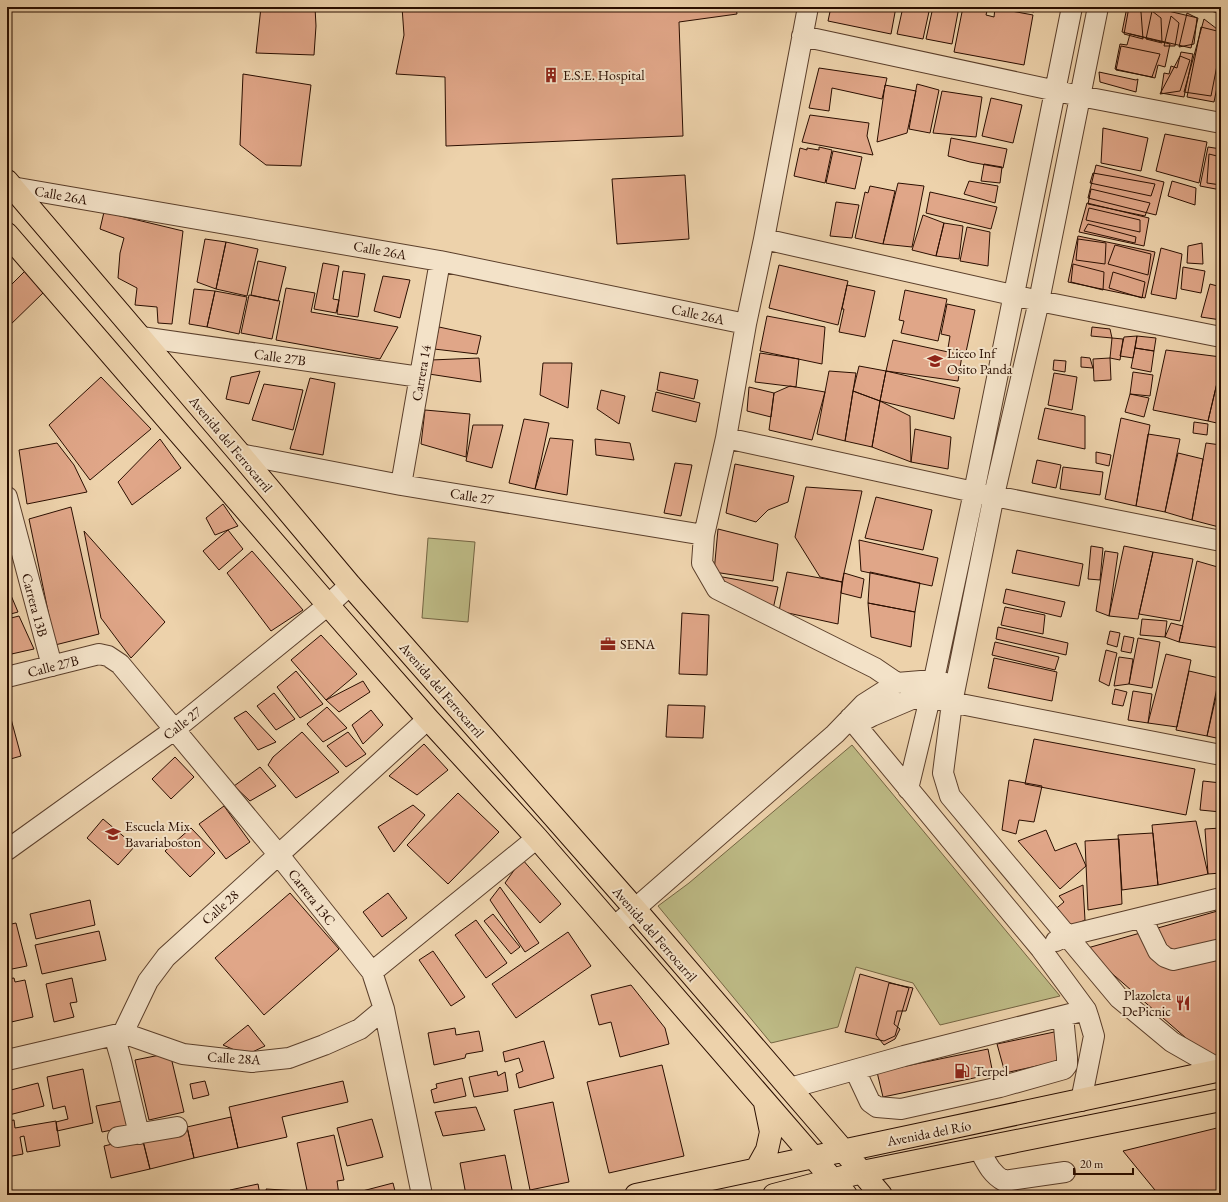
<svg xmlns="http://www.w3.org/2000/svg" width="1228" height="1202" font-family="'EB Garamond',serif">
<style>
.green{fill:#bdba85;stroke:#746442}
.building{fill:#e0a688;stroke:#2a0e00}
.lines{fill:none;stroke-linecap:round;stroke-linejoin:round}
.minor-casing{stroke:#5b3f2b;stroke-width:22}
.major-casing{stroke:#2a0e00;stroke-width:24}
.minor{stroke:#f3e2c8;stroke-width:20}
.major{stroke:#edd2ab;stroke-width:22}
.labels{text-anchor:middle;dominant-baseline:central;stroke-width:4;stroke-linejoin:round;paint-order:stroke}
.poi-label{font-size:14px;fill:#2a0e00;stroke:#f3e2c8;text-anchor:start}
.street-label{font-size:14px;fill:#2a0e00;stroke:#f3e2c8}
</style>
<rect width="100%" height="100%" fill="#edd2ab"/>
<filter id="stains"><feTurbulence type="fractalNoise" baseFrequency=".005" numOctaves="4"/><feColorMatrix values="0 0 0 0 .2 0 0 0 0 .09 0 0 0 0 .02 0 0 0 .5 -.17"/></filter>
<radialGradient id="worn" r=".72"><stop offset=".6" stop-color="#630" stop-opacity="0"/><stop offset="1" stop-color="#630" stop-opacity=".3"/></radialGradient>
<path class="green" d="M428 538 475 542 468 622 422 618Z
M852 745 1060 996 940 1025 913 983 856 967 838 1027 771 1043 658 906 689 883Z"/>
<path class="building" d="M261 7H315L316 26 314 55 256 53Z
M402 7H736L737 14 679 22 683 136 446 146 445 77 396 74 404 35Z
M831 7H896L891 34 828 21Z
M903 7H930L923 39 897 34Z
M933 7H959L952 44 926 39Z
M963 7H988L986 15 994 17 995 8 1033 15 1024 65 954 52Z
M1006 7H1035L1034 12Z
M1127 7H1151L1198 18 1191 48 1122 32Z
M1129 7 1141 12 1143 39 1124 34Z
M1208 7H1221V14L1208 10Z
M1152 11 1161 18 1162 43 1146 39Z
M1187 13 1197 18 1194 44 1179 47Z
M1171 16 1179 23 1175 46H1164Z
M1204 19 1221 32V45L1211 96 1184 92Z
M1201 27 1221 32V67L1214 102 1187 97Z
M1130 34 1170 44 1165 67 1158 65 1155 78 1115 69 1120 44 1127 45Z
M1121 46 1160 54 1152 77 1116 70Z
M1181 52 1193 54 1184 97 1161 93 1164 73 1169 74 1171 66 1177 68Z
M1180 56 1190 60 1180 91 1160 94Z
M819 68 887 78 882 99 832 88 829 111 809 108Z
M1099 72 1136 80 1138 79 1136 92 1100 82Z
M243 74 311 85 301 166 266 165 240 145Z
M1221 77V98L1217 97Z
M917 84 939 90 930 133 909 129Z
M885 85 916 91 907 133 877 142Z
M942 91 982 97 976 137 933 133Z
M991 98 1022 105 1013 143 982 136Z
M810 115 869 123 867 136 873 155 802 142Z
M1103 128 1148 138 1141 171 1101 163Z
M1165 134 1207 142 1199 183 1156 171Z
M951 138 1007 149 1003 168 970 162 948 156Z
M819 147 832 150 825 183 794 176 800 148 807 150V148L819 150Z
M1208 147 1221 149V190L1200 186Z
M833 151 862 157 855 189 826 183Z
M1209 154 1221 157V185L1207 183Z
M984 164 1002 167 1000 183 981 181Z
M1096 165 1164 182 1156 215 1088 198Z
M1093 173 1155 184 1151 196 1090 183Z
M685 175 689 239 617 244 612 179Z
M969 181 998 186 995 203 964 194Z
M1172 181 1196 188 1195 205 1168 196Z
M898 183 924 186 912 247 883 244Z
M870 186 895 191 883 244 855 238 865 192 868 193Z
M1091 189 1150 203 1145 216 1088 204Z
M930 192 997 207 991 229 926 213Z
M836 202 859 205 852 238 830 236Z
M1087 203 1149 218 1144 246 1079 232Z
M1089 208 1140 220V232L1086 220Z
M104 212 183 231 172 324 158 323 157 307 135 305 137 288 118 278 120 253 124 238 100 229Z
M923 215 944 223 936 256 912 250Z
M944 223 963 226 959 259 936 256Z
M1088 224 1136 237 1135 243 1084 231Z
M967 227 990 232 988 266 960 261Z
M1078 236 1155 252 1145 298 1068 282Z
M205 239 226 242 216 289 197 282Z
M1078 239 1106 243 1105 264 1076 260Z
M226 242 258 249 247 296 216 289Z
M1202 243 1203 264 1187 263 1188 246Z
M1115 245 1151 254 1148 275 1108 264Z
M1161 248 1182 254 1176 299 1151 294Z
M258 261 286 267 278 301 251 295Z
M323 263 339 266 333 299 339 300 336 313 314 309Z
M1073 264 1104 272 1103 290 1071 282Z
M779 265 848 281 838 325 769 308Z
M1183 267 1205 271 1201 293 1181 289Z
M25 271 45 291 7 328V289Z
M343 271 365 274 358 317 337 314Z
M1113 272 1145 282 1142 298 1109 288Z
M383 276 410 280 400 318 374 311Z
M1210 284 1221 287V320L1201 317Z
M847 285 875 291 865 337 839 332 844 309H842Z
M286 288 315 293 311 312 398 327 380 359 276 340Z
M194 289 215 291 207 327 189 324Z
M905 290 947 299 938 341 901 333 904 321 899 320Z
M215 291 247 297 239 334 207 327Z
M249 295 280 301 272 339 241 333Z
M947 304 975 310 966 352 948 348 950 336 941 334Z
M767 316 825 327 822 364 760 351Z
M439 327 481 336 477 354 434 349Z
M1092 327 1110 329 1112 338 1091 336Z
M1137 336 1156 338 1154 351 1135 348Z
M1137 336 1133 358 1120 356 1124 337Z
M1112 338 1123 339 1120 360 1110 358Z
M893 340 962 355 958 381 886 371Z
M1135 348 1154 351 1151 372 1131 368Z
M1166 350 1221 357V366L1208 421 1153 410Z
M760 353 799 359 796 387 755 382Z
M1081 357 1090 358 1093 368 1081 367Z
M479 358 481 382 429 374 431 360Z
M1110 358 1111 380 1094 381 1093 359Z
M1054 360 1066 361 1065 372 1053 370Z
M543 363H572L568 408 540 395Z
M859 366 886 371 880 401 853 391Z
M1221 366V424L1208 421Z
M260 371 249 404 226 399 231 377Z
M829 371 856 373 845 441 817 434Z
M886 371 960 388 954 419 880 401Z
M660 372 698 380 694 399 657 390Z
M1133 372 1153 375 1150 396 1130 394Z
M1054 373 1077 377 1072 410 1048 405Z
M101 377 151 429 90 480 49 425Z
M310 378 335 383 323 455 290 449Z
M264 384 303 390 293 430 252 420Z
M790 386 825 392 812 440 769 430 774 393Z
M749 387 774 393 771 417 747 411Z
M601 390 625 396 619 424 597 409Z
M853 391 880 401 872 447 845 441Z
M656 392 700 403 696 422 652 411Z
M1130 394 1149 398 1144 417 1125 412Z
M880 401 910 416 911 462 872 447Z
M1045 408 1085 416V449L1038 439Z
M425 410 470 414 466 457 421 444Z
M1121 418 1150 425 1136 506 1105 499Z
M524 419 549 423 535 489 509 483Z
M1194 422 1208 424 1207 435 1193 433Z
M473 425H503L492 468 466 461Z
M915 429 951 437 948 469 911 462Z
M1148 434 1180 439 1165 512 1136 506Z
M550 438 573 440 567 495 535 489Z
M160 439 181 468 132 505 118 482Z
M595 439 630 443 634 460 596 455Z
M57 443 74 465 87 492 27 504 19 450Z
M1206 443 1221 445V516L1219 527 1192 520Z
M1096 452 1111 455 1109 466 1096 463Z
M1178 453 1203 459 1192 520 1165 512Z
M1037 460 1061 465 1056 488 1032 483Z
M675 463 692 465 681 516 664 513Z
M735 464 794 476 788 502 768 510 756 522 726 513Z
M1063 467 1103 472 1100 495 1060 489Z
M806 487 862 491 842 582 820 577 795 537Z
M876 497 932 510 923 550 865 538Z
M223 504 238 526 215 535 206 518Z
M71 507 99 634 55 645 29 519Z
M718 529 778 544 773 581 714 572Z
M228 530 243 549 219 570 203 551Z
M84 531 165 622 131 658 101 618Z
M859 540 938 558 932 586 861 571Z
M1091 546 1103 548 1100 580 1088 579Z
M1124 546 1153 552 1138 619 1109 616Z
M1017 550 1083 564 1079 586 1012 573Z
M252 551 303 610 271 631 227 573Z
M1105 551 1118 553 1109 616 1096 611Z
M1153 552 1193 559 1180 621 1139 614Z
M1197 561 1221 568V648L1179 642Z
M787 572 842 582 838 624 779 611Z
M870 572 920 583 915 612 868 603Z
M844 573 864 579 861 598 841 593Z
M717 576 778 587 773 609 725 590Z
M7 586 18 612 7 615Z
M1006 589 1065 602 1061 617 1003 603Z
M868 603 915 612 911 647 871 637Z
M1005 607 1045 615 1043 634 1001 625Z
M682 613 709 615 707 675 679 674Z
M19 616 34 649 7 655V619Z
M1142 619 1167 621 1165 637 1140 635Z
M1171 623 1183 626 1179 642 1165 637Z
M998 627 1068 643 1066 655 996 639Z
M1110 631 1120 633 1117 647 1107 644Z
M321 635 357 674 326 700 291 660Z
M1124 636 1134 638 1131 653 1121 651Z
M1138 638 1160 642 1152 688 1129 684Z
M995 642 1059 657 1055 670 992 655Z
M1106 650 1117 653 1109 686 1099 681Z
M1166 654 1191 660 1177 727 1148 723Z
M1119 657 1133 659 1129 684 1114 686Z
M994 658 1057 672 1052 701 988 688Z
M296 671 323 704 300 718 277 687Z
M1189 671 1219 678 1207 736 1176 730Z
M1221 675V739L1207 736Z
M363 681 370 692 339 712 326 700Z
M1115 689 1127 692 1123 706 1112 704Z
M1133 691 1152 694 1148 723 1128 720Z
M274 693 295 719 276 730 257 706Z
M7 704 21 756 7 760Z
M668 705 705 706 703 738 666 737Z
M327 707 347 728 323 742 307 724Z
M371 710 383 725 363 744 352 725Z
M246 711 276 742 258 750 234 718Z
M302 732 339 772 296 798 268 765 273 757Z
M348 732 366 754 346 767 327 746Z
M1034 739 1195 769 1186 815 1025 784Z
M424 744 448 770 417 795 389 776Z
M175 757 194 777 171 799 152 779Z
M260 767 276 786 250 801 234 786Z
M1009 780 1042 786 1034 822 1019 820 1016 834 1002 830Z
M1203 781 1221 783V812L1200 810Z
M458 793 499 832 448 884 407 845Z
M413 805 425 815 394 852 378 827Z
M224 806 250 842 226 859 199 824Z
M103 819 135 846 118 865 87 838Z
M1196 821 1208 874 1158 885 1152 825Z
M191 828 215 853 190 877 165 851Z
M1221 828V873L1208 874 1205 829Z
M1046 830 1055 851 1076 843 1086 866 1060 889 1018 841Z
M1153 833 1158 885 1122 890 1118 835Z
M1119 839 1122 904 1088 910 1085 841Z
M522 859 561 904 540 923 505 883Z
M1083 885 1085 920 1064 930 1053 911 1064 902 1059 896Z
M500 887 539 943 525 952 490 900Z
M290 893 339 949 264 1015 215 958Z
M388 893 407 918 382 937 363 912Z
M90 900 95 925 36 939 30 914Z
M1221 910V1057L1210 1059 1084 949Z
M493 914 520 947 511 954 484 921Z
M476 920 507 963 486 978 455 935Z
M16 923 27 966 7 970V925Z
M99 931 106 960 42 974 35 945Z
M568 932 591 966 516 1018 492 984Z
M433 951 465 997 451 1006 419 960Z
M860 974 909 988 895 1036 884 1041 845 1032Z
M14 978 15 982 25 980 33 1017 7 1023V979Z
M72 978 77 1002 70 1003 74 1017 54 1022 46 984Z
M889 983 913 988 906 1011H897L894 1024 900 1029 895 1039 884 1045 876 1035Z
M631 985 665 1028 669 1044 620 1057 611 1022 599 1025 591 995Z
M248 1025 265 1046 246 1055 223 1045Z
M455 1028 456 1035 479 1031 483 1051 466 1054 465 1058 434 1065 428 1033Z
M1059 1031 1064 1060 1005 1073 997 1044Z
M544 1041 554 1078 519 1088 516 1074 523 1071 519 1058 505 1062 503 1052Z
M988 1049 993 1074 883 1097 877 1072Z
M170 1053 184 1112 149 1120 135 1060Z
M662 1065 684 1156 609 1173 587 1082Z
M83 1069 93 1123 57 1131 56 1122 68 1119 65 1106 53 1109 47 1077Z
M497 1071 498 1076 505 1072 508 1091 474 1097 469 1077Z
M462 1078 466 1096 434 1103 431 1090 437 1088 436 1084Z
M205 1081 209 1095 193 1099 190 1084Z
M343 1081 348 1102 282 1117 287 1137 238 1148 229 1107Z
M38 1083 44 1106 9 1115 7 1105V1091Z
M127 1100 132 1126 102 1132 96 1106Z
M553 1102 569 1182 530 1190 514 1110Z
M476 1107 485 1130 443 1136 435 1112Z
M231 1117 238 1148 194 1158 187 1127Z
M372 1119 383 1157 347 1166 337 1128Z
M14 1120 15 1128 56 1121 60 1146 27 1152 24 1136 20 1137 23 1154 7 1157V1121Z
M187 1127 194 1158 150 1169 142 1137Z
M1221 1127V1195H1159L1123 1151Z
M334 1135 344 1180 337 1181 339 1195H308L297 1143Z
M142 1137 150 1169 111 1178 104 1146Z
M505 1155 513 1195H466L460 1163Z
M393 1183 396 1195H347Z
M258 1184 260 1195H231L230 1190Z
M266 1189 300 1191 302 1195H268Z"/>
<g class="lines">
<g class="minor-casing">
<path id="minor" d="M808 7 764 239 746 324 726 438 704 535 702 563 717 589 875 668 897 683
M1098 7 1039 301 994 495 952 703 943 773 950 796 1119 998 1172 1042 1221 1070
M802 36 1080 96 1221 123
M12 187 440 261 746 324
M764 239 1039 301 1221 337
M141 337 420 377
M726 438 974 492 1221 541
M240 454 401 485 704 535
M401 485 440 261
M7 497 52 666
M7 677 99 654 108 656 120 664 278 854 372 972 384 1009 422 1195
M850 718 1041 949 1086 1010 1089 1019 1094 1036 1081 1101
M855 725 872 716 912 699 930 698 1221 755
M908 789 930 698 974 492 1072 7
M7 850 174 730 328 605 350 585
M1142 918 1158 951 1165 957 1173 960 1221 949
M614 927 835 734 864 704 897 683 933 680 945 683
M1056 941 1066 936 1221 898
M372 972 537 838
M123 1033 183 1054 252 1062 289 1058 324 1045 360 1029 384 1009
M114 1035 121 1059 139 1134
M7 1060 123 1033 148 981 166 957 428 719
M855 1070 870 1102 877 1107 901 1109 1000 1087 1064 1069 1067 1065V1057L1063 1016
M790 1088 904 1056 1086 1010
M118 1137 177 1127
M979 1149C986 1162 991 1174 1004 1181L1065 1172"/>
</g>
<g class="major-casing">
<path id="major" d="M7 181 240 454 350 585 635 909 843 1150 881 1195
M7 234 328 605 428 719 537 838 846 1195
M757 1168 767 1150 771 1132 765 1103
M636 1195C831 1152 1026 1113 1221 1070
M774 1195 862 1172 1221 1100"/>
</g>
<use href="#minor" class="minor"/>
<use href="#major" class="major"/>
</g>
<defs>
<g id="building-bare" transform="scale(1.2)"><path d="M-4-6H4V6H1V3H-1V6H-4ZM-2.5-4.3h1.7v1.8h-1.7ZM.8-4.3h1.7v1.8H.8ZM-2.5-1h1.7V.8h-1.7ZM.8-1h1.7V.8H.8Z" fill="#8f2418" stroke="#f3e2c8" stroke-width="2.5" paint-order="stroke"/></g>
<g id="school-bare" transform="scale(1.2)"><path d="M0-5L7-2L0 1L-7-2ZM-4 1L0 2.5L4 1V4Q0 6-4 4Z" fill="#8f2418" stroke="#f3e2c8" stroke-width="2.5" paint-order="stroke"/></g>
<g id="office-bare" transform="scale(1.2)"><path d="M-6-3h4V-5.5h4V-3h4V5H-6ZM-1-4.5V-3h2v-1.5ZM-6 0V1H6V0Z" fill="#8f2418" stroke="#f3e2c8" stroke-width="2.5" paint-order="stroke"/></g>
<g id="restaurant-bare" transform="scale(1.2)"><path d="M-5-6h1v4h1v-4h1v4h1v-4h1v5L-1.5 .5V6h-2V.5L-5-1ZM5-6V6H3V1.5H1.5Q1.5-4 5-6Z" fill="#8f2418" stroke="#f3e2c8" stroke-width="2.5" paint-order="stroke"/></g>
<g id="fuel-bare" transform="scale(1.2)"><path d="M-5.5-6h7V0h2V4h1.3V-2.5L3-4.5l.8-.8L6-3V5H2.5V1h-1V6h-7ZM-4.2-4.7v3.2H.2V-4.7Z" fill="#8f2418" stroke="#f3e2c8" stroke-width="2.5" paint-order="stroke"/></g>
</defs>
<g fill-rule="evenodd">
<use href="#building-bare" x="551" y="75"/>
<use href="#school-bare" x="935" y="361"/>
<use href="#office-bare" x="608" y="644"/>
<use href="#school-bare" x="113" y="834"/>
<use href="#restaurant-bare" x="1183" y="1003"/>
<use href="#fuel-bare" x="962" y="1071"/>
</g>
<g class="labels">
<g class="poi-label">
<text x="563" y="75">E.S.E. Hospital</text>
<text x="947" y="353">Liceo Inf<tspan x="947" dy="16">Osito Panda</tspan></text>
<text x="620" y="644">SENA</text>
<text x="125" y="826">Escuela Mix<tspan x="125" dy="16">Bavariaboston</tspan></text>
<text x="1171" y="995" text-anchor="end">Plazoleta<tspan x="1171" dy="16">DePicnic</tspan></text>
<text x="974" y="1071">Terpel</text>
</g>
<g class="street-label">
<text transform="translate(61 195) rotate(10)">Calle 26A</text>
<text transform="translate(380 250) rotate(10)">Calle 26A</text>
<text transform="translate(698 314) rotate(12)">Calle 26A</text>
<text transform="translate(280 357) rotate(8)">Calle 27B</text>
<text transform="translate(421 373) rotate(-80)">Carrera 14</text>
<text transform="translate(231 444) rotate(50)">Avenida del Ferrocarril</text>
<text transform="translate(472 496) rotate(9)">Calle 27</text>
<text transform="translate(35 605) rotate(75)">Carrera 13B</text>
<text transform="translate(53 666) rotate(-14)">Calle 27B</text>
<text transform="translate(442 690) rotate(49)">Avenida del Ferrocarril</text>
<text transform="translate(182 723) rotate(-38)">Calle 27</text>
<text transform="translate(312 897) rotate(52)">Carrera 13C</text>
<text transform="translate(220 907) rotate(-42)">Calle 28</text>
<text transform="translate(655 934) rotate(49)">Avenida del Ferrocarril</text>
<text transform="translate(234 1058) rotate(3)">Calle 28A</text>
<text transform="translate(929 1133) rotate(-11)">Avenida del Río</text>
</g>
</g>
<rect width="1228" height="1202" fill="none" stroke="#edd2ab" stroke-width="24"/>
<rect x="8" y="8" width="1212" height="1186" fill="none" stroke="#2a0e00" stroke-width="2"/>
<rect x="12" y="12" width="1204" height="1178" fill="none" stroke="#2a0e00"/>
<path d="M1074 1168v6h59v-6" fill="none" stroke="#2a0e00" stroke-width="2"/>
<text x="1080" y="1168" font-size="12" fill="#2a0e00" stroke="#f3e2c8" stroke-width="3" paint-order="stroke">20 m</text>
<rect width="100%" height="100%" filter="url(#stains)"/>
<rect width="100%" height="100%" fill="url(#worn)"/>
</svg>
